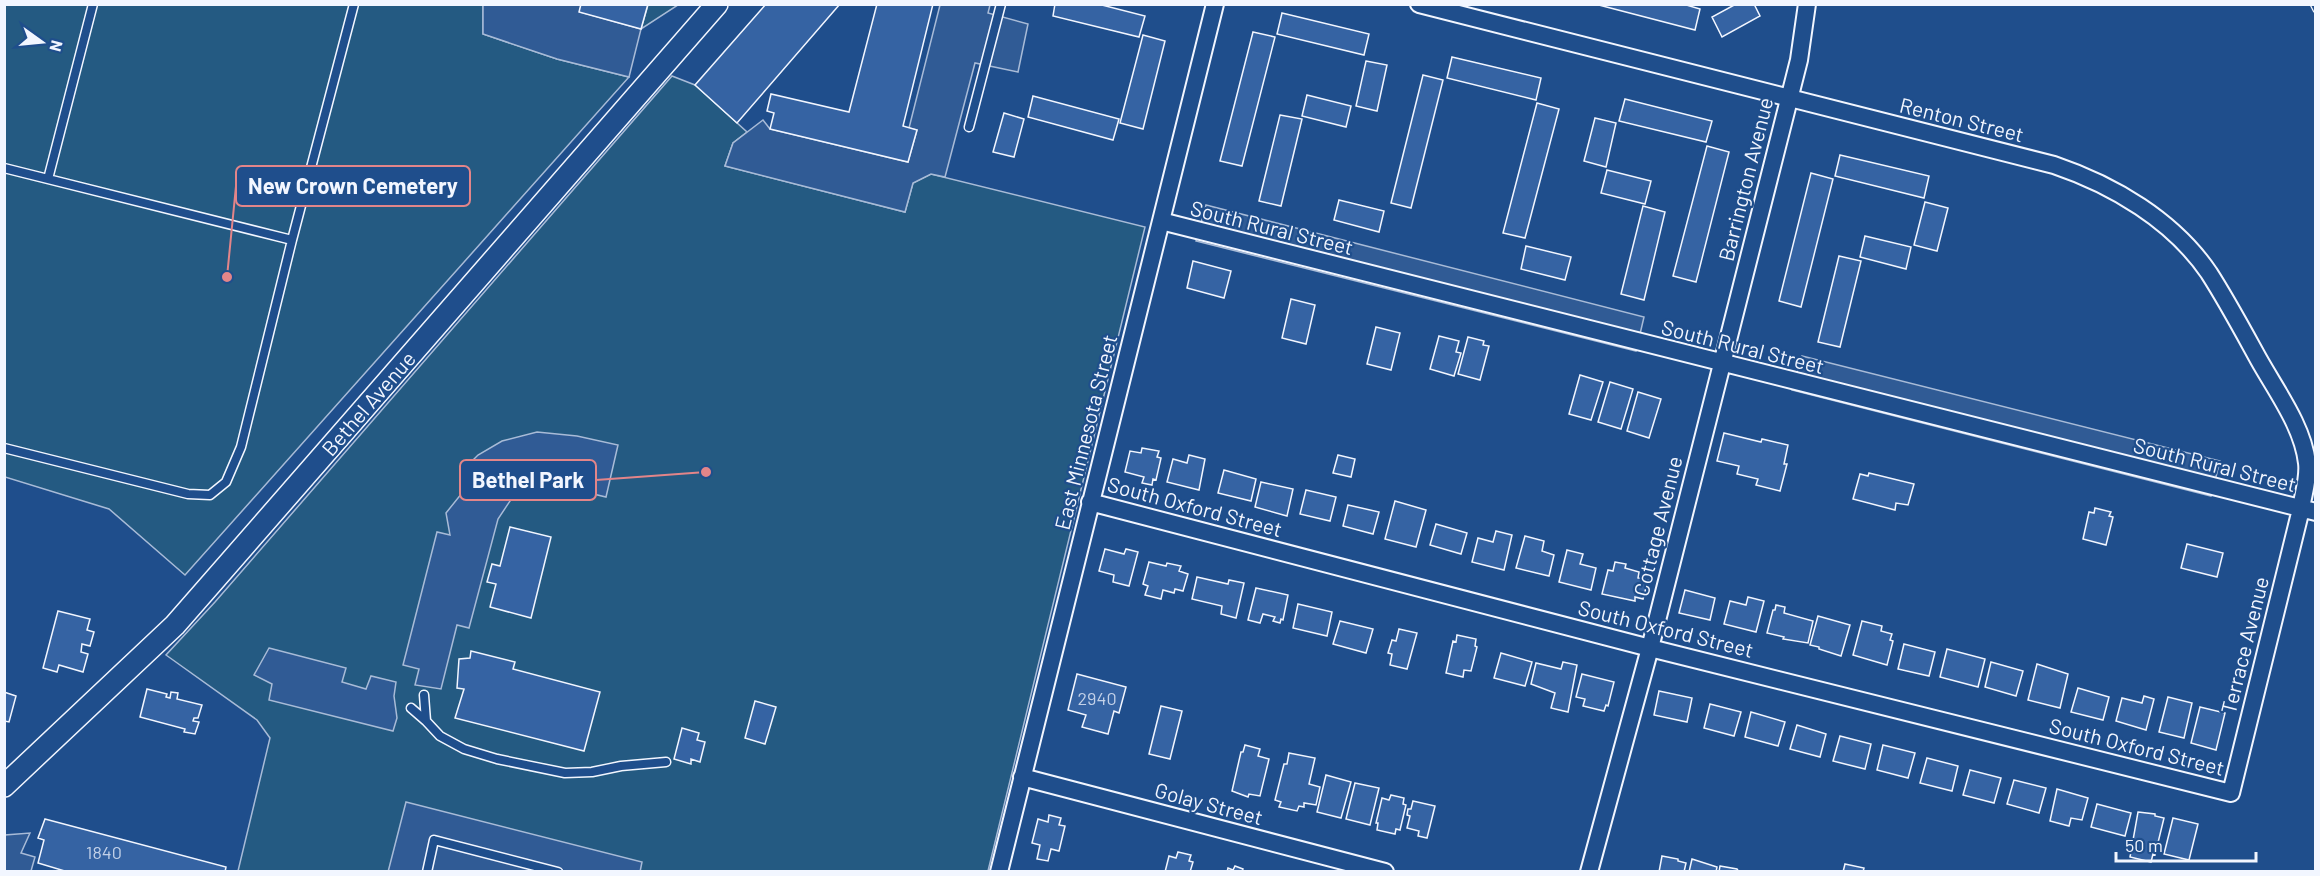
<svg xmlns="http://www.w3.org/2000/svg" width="2320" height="876" font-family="Barlow,sans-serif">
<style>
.green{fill:#245a82;stroke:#a8bbd7;stroke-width:1.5}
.parking{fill:#305b95;stroke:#a8bbd7;stroke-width:1.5}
.building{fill:#3563a3;stroke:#f2f6ff;stroke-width:1.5}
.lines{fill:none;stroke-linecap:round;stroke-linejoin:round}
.service-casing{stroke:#f2f6ff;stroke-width:11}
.minor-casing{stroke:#f2f6ff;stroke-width:20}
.tertiary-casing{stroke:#f2f6ff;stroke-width:24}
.service{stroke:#1f4e8c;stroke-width:8}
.minor{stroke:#1f4e8c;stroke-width:16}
.tertiary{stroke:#1f4e8c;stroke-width:21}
.rail-casing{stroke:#f2f6ff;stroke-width:7}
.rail{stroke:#1f4e8c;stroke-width:4.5;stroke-dasharray:14;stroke-linecap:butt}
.labels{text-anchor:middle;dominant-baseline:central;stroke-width:4.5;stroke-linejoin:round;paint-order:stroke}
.number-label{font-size:18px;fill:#c3d1e8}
.street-label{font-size:21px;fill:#f2f6ff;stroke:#1f4e8c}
.leader{fill:none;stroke:#e38589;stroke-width:2}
.callout-dot{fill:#e38589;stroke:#1f4e8c;stroke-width:2}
.callout{fill:#1f4e8c;stroke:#e38589;stroke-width:2}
.callout-label{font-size:22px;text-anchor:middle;font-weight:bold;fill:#f2f6ff}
</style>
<rect width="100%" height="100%" fill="#1f4e8c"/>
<path class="green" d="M4 5H483V34L557 59 629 77 185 575 109 509 5 477Z
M648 5V4L678 5 641 29Z
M672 76 695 85 747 132 733 143 725 166 905 212 913 183 931 174 1145 227 988 871H238L270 738 257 720 166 655 215 602Z"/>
<path class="parking" d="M483 4 581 5 580 12 641 29 629 77 557 59 483 34Z
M940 5H990L988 13 1028 24 1018 72 975 63 945 177 931 174 913 183 905 212 725 166 733 143 763 120 770 129 908 162 917 130 909 128Z
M1206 205 1644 317 1636 351 1196 241Z
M1802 356 2220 461 2211 496 1792 390Z
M537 432 577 436 618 445 606 497 564 487 545 486 529 487 512 498 498 519 469 628 457 625 441 689 415 685 419 669 403 665 437 532 450 535 446 513 462 493 477 483 463 470 478 455 502 441Z
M269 648 346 668 342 682 366 689 371 676 396 682 394 696 397 718 393 731 269 700 272 684 254 675Z
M406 802 642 862 640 872H388Z
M30 833 21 853 35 857 31 871H5V835Z"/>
<path class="building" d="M581 4H648L641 29 579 12Z
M766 4H840L737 123 695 85Z
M877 4H933L903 126 917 130 908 162 770 129 774 113 767 111 771 94 849 112Z
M1055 4H1098L1145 16 1139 37 1053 16Z
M1595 4H1683L1700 9 1695 30Z
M1736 4H1754L1760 16 1722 37 1712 17Z
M1282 13 1369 34 1364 55 1277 34Z
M1253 32 1275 37 1242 166 1220 161Z
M1143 35 1165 41 1143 129 1120 123Z
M1452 57 1541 78 1536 100 1447 78Z
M1366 61 1387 65 1377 111 1356 106Z
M1423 75 1443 80 1411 208 1391 203Z
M1307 95 1351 106 1346 127 1302 116Z
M1033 96 1119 119 1113 140 1028 117Z
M1625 99 1712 121 1706 142 1619 121Z
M1537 103 1559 109 1525 238 1503 233Z
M1004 113 1024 119 1014 157 993 152Z
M1280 115 1302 119 1281 206 1259 201Z
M1595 118 1616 123 1606 167 1584 161Z
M1707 146 1729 152 1696 282 1673 276Z
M1840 155 1929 176 1924 198 1835 176Z
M1607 170 1651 181 1645 204 1601 193Z
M1811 173 1833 179 1801 307 1779 301Z
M1339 200 1384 211 1379 232 1334 220Z
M1925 202 1948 208 1937 251 1914 245Z
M1643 206 1665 212 1644 300 1621 294Z
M1865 236 1911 247 1906 269 1860 257Z
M1526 246 1571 257 1565 280 1521 269Z
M1839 256 1861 261 1840 347 1818 342Z
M1193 261 1231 271 1224 298 1187 288Z
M1291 299 1315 305 1306 344 1282 338Z
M1376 327 1400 333 1391 370 1367 364Z
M1439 336 1459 341 1456 352 1461 353 1454 376 1430 369Z
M1468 337 1484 341 1483 345 1489 346 1480 380 1458 374Z
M1580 375 1603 382 1591 420 1569 414Z
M1610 382 1633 389 1621 429 1598 422Z
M1638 392 1661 399 1649 438 1627 431Z
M1724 433 1761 442 1762 439 1788 445 1784 464H1787L1780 491 1756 485 1758 479 1737 474 1739 466 1717 461Z
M1142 448 1159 451 1157 457 1161 458 1156 480 1153 479 1152 485 1142 483 1144 477 1125 472 1130 451 1141 453Z
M1189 455 1205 459 1199 490 1167 482 1173 459 1187 463Z
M1338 455 1355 459 1351 477 1333 473Z
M1224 470 1256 479 1251 501 1218 493Z
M1869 473 1914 484 1908 505 1896 503 1895 510 1853 499 1860 474 1868 476Z
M1261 482 1293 489 1287 516 1255 507Z
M1306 490 1336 497 1330 521 1300 514Z
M1395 501 1426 510 1416 547 1385 539Z
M1348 505 1379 512 1373 534 1343 526Z
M2095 508 2111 512 2109 516 2113 517 2106 545 2083 539 2089 512 2094 513Z
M1436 524 1467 533 1461 554 1430 545Z
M510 527 551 537 531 618 490 607 496 584 487 582 492 564 500 566Z
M1496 531 1512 535 1504 570 1472 562 1478 538 1493 542Z
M1525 536 1544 541 1542 551 1554 555 1549 576 1516 568Z
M2187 544 2223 553 2217 577 2181 568Z
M1105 549 1124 554 1126 549 1138 552 1129 586 1113 582 1114 575 1099 571Z
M1567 550 1583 554 1580 564 1596 568 1591 590 1559 582Z
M1149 562 1166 566 1167 563 1181 566 1179 571 1188 574 1183 591 1175 589 1174 593 1163 590 1161 599 1145 595 1148 586 1143 584Z
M1615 562 1626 564 1625 568 1639 572 1638 578 1648 580 1643 599 1635 597V601L1602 594 1608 570 1613 571Z
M1197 577 1228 584 1229 580 1244 583 1236 618 1221 614 1222 606 1192 599Z
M1256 588 1288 595 1283 620 1281 619 1280 623 1273 621 1275 617 1263 614 1260 623 1248 620Z
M1685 590 1715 598 1710 620 1679 613Z
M1748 597 1764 601 1756 632 1724 624 1730 601 1746 605Z
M1298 604 1332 612 1327 636 1293 628Z
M1776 605 1785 607 1784 613 1813 621 1808 643 1783 639 1784 637 1767 633 1773 610H1775Z
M58 611 90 619 87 630 94 632 90 646 82 644 81 652 88 654 83 672 59 665 57 672 43 668Z
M1818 616 1850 625 1841 656 1819 649V647L1810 645Z
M1340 621 1373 629 1366 653 1333 644Z
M1862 621 1882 626 1881 631 1892 634 1890 640 1893 641 1887 665 1853 655Z
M1399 629 1417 633 1407 669 1390 665 1392 654 1388 653 1392 640 1396 641Z
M1457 635 1476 639 1475 646 1477 647 1471 671 1464 670 1463 677 1446 673 1453 641 1456 642Z
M1904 644 1935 652 1929 676 1898 669Z
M1947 649 1985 659 1978 687 1940 677Z
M471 651 515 662 513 669 600 692 584 751 455 718 464 689 457 688 459 659 470 658Z
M1501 653 1532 662 1525 686 1494 678Z
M1563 662 1577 665 1568 712 1551 708 1555 693 1531 684 1536 663 1561 669Z
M1991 662 2023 671 2016 696 1985 687Z
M2037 664 2068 674 2060 708 2028 700Z
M1077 674 1126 687 1119 713 1114 711 1108 734 1082 727 1086 715 1068 710Z
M1582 674 1614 682 1608 706 1606 705 1604 711 1583 706 1585 699 1576 697Z
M2078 688 2109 697 2103 720 2071 712Z
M147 689 167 694 166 697 170 698 171 692 178 693 177 699 202 705 198 718H194L193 721 199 722 195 734 184 732 185 729 140 717Z
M1659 691 1692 698 1687 722 1654 715Z
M4 692 16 696 9 722 4 721Z
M2144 696 2154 699 2146 730 2116 721 2122 698 2142 703Z
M2168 697 2192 703 2184 738 2159 732Z
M755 701 776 707 765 744 745 738Z
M1710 704 1741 712 1734 736 1704 728Z
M1161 706 1182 711 1170 759 1149 754Z
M2200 707 2225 713 2216 750 2191 743Z
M1751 712 1785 722 1778 746 1745 737Z
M1797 725 1826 734 1820 757 1790 749Z
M682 728 699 733 697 740 705 742 700 762 691 759V764L674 759Z
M1840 736 1871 744 1865 769 1833 761Z
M1245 745 1260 749 1258 756 1269 759 1260 796 1249 794 1248 797 1232 791 1241 752H1243Z
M1883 745 1915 753 1908 778 1877 770Z
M1289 753 1315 758 1309 784 1320 787 1316 805 1304 803V807L1299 806 1297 811 1279 807 1281 802 1275 800 1284 764H1287Z
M1927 758 1958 766 1952 791 1920 783Z
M1970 770 2001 778 1994 803 1963 795Z
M1326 775 1351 782 1341 818 1317 812Z
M2014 780 2046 788 2039 813 2007 804Z
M1355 783 1379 788 1370 825 1346 819Z
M2057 789 2088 798 2082 820 2071 818 2069 826 2050 821Z
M1391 795 1404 798 1403 804 1406 805 1400 830 1396 829 1395 834 1377 830 1378 823H1376L1382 798 1389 800Z
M1413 801 1435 806 1427 838 1418 836 1419 831 1407 828 1410 816 1407 815 1408 809H1411Z
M2097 804 2131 813 2125 836 2091 827Z
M2138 812 2155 814V816L2164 818 2155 855 2153 854 2151 862 2130 857Z
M1049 815 1061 818 1059 825 1065 826 1059 851 1051 849 1048 861 1037 859 1040 845 1032 843 1038 819 1048 822Z
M2173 818 2198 824 2189 860 2164 854Z
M45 819 226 867 225 872H68L38 863 44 840 38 838Z
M1178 852 1191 855 1189 861 1193 862 1190 872H1165L1169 856 1176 858Z
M1662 856 1678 859V861L1686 863 1684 872H1659Z
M1692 859 1717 867 1716 872H1689Z
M1845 864 1864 868 1863 872H1843Z
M1235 866 1243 869 1242 872H1227L1228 868 1233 870Z
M1720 866 1737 869 1739 872H1719Z"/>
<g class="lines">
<g class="service-casing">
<path id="service" d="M969 127 1001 4
M4 168 292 240 354 4
M48 179 93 4
M4 448 188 494 210 495 226 482 241 447 292 240
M411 708 426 721 424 695
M426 721 440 736 464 749 497 759 565 773 592 772 621 766 666 762
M427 872 434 840 558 872"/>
</g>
<g class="minor-casing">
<path id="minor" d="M1161 221 2316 512
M1090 502 1650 648 2231 793 2301 509C2303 494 2309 478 2307 463 2303 427 2277 392 2259 360 2243 331 2227 301 2209 273 2173 220 2113 185 2054 165L1419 4
M1022 777 1385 872
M999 872 1215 4
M1589 872 1650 648 1799 60 1807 4"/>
</g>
<g class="tertiary-casing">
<path id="tertiary" d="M4 786 175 625 717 4"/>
</g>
<use href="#service" class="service"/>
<use href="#minor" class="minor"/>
<use href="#tertiary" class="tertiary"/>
<g class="rail-casing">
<path id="rail" d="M2313 4 2316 10"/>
</g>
<use href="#rail" class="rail"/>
</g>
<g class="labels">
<g class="number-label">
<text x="1097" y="698">2940</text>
<text x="104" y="852">1840</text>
</g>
<g class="street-label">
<text transform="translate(1962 119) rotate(14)">Renton Street</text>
<text transform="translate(1745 179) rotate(-76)">Barrington Avenue</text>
<text transform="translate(1272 227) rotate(14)">South Rural Street</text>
<text transform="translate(1743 346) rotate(14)">South Rural Street</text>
<text transform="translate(368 403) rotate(-49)">Bethel Avenue</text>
<text transform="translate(1085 432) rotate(-76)">East Minnesota Street</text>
<text transform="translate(2215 464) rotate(14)">South Rural Street</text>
<text transform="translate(1195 506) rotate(15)">South Oxford Street</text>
<text transform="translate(1657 526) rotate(-76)">Cottage Avenue</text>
<text transform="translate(1666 628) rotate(14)">South Oxford Street</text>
<text transform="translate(2244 645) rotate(-76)">Terrace Avenue</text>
<text transform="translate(2137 746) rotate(14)">South Oxford Street</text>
<text transform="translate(1209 803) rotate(15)">Golay Street</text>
</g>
</g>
<path class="leader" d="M227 277L236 186M706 472L596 480"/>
<g class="callout-dot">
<circle cx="227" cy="277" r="6"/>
<circle cx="706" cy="472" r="6"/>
</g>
<g class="callout">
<rect x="236" y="166" width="234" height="40" rx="6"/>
<rect x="460" y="460" width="136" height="40" rx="6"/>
</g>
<g class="callout-label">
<text x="353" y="194">New Crown Cemetery</text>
<text x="528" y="488">Bethel Park</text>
</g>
<rect width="2320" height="876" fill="none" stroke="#f2f6ff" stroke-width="12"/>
<g transform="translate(42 42) rotate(105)" stroke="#1f4e8c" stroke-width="4.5" paint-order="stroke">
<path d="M0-4.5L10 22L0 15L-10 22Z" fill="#f2f6ff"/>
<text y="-9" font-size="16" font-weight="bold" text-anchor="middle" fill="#f2f6ff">N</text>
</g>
<path d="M2116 852v9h140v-9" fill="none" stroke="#f2f6ff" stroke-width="3"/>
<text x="2125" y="852" font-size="18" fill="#f2f6ff" stroke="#1f4e8c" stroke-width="4.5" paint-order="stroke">50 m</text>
</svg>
